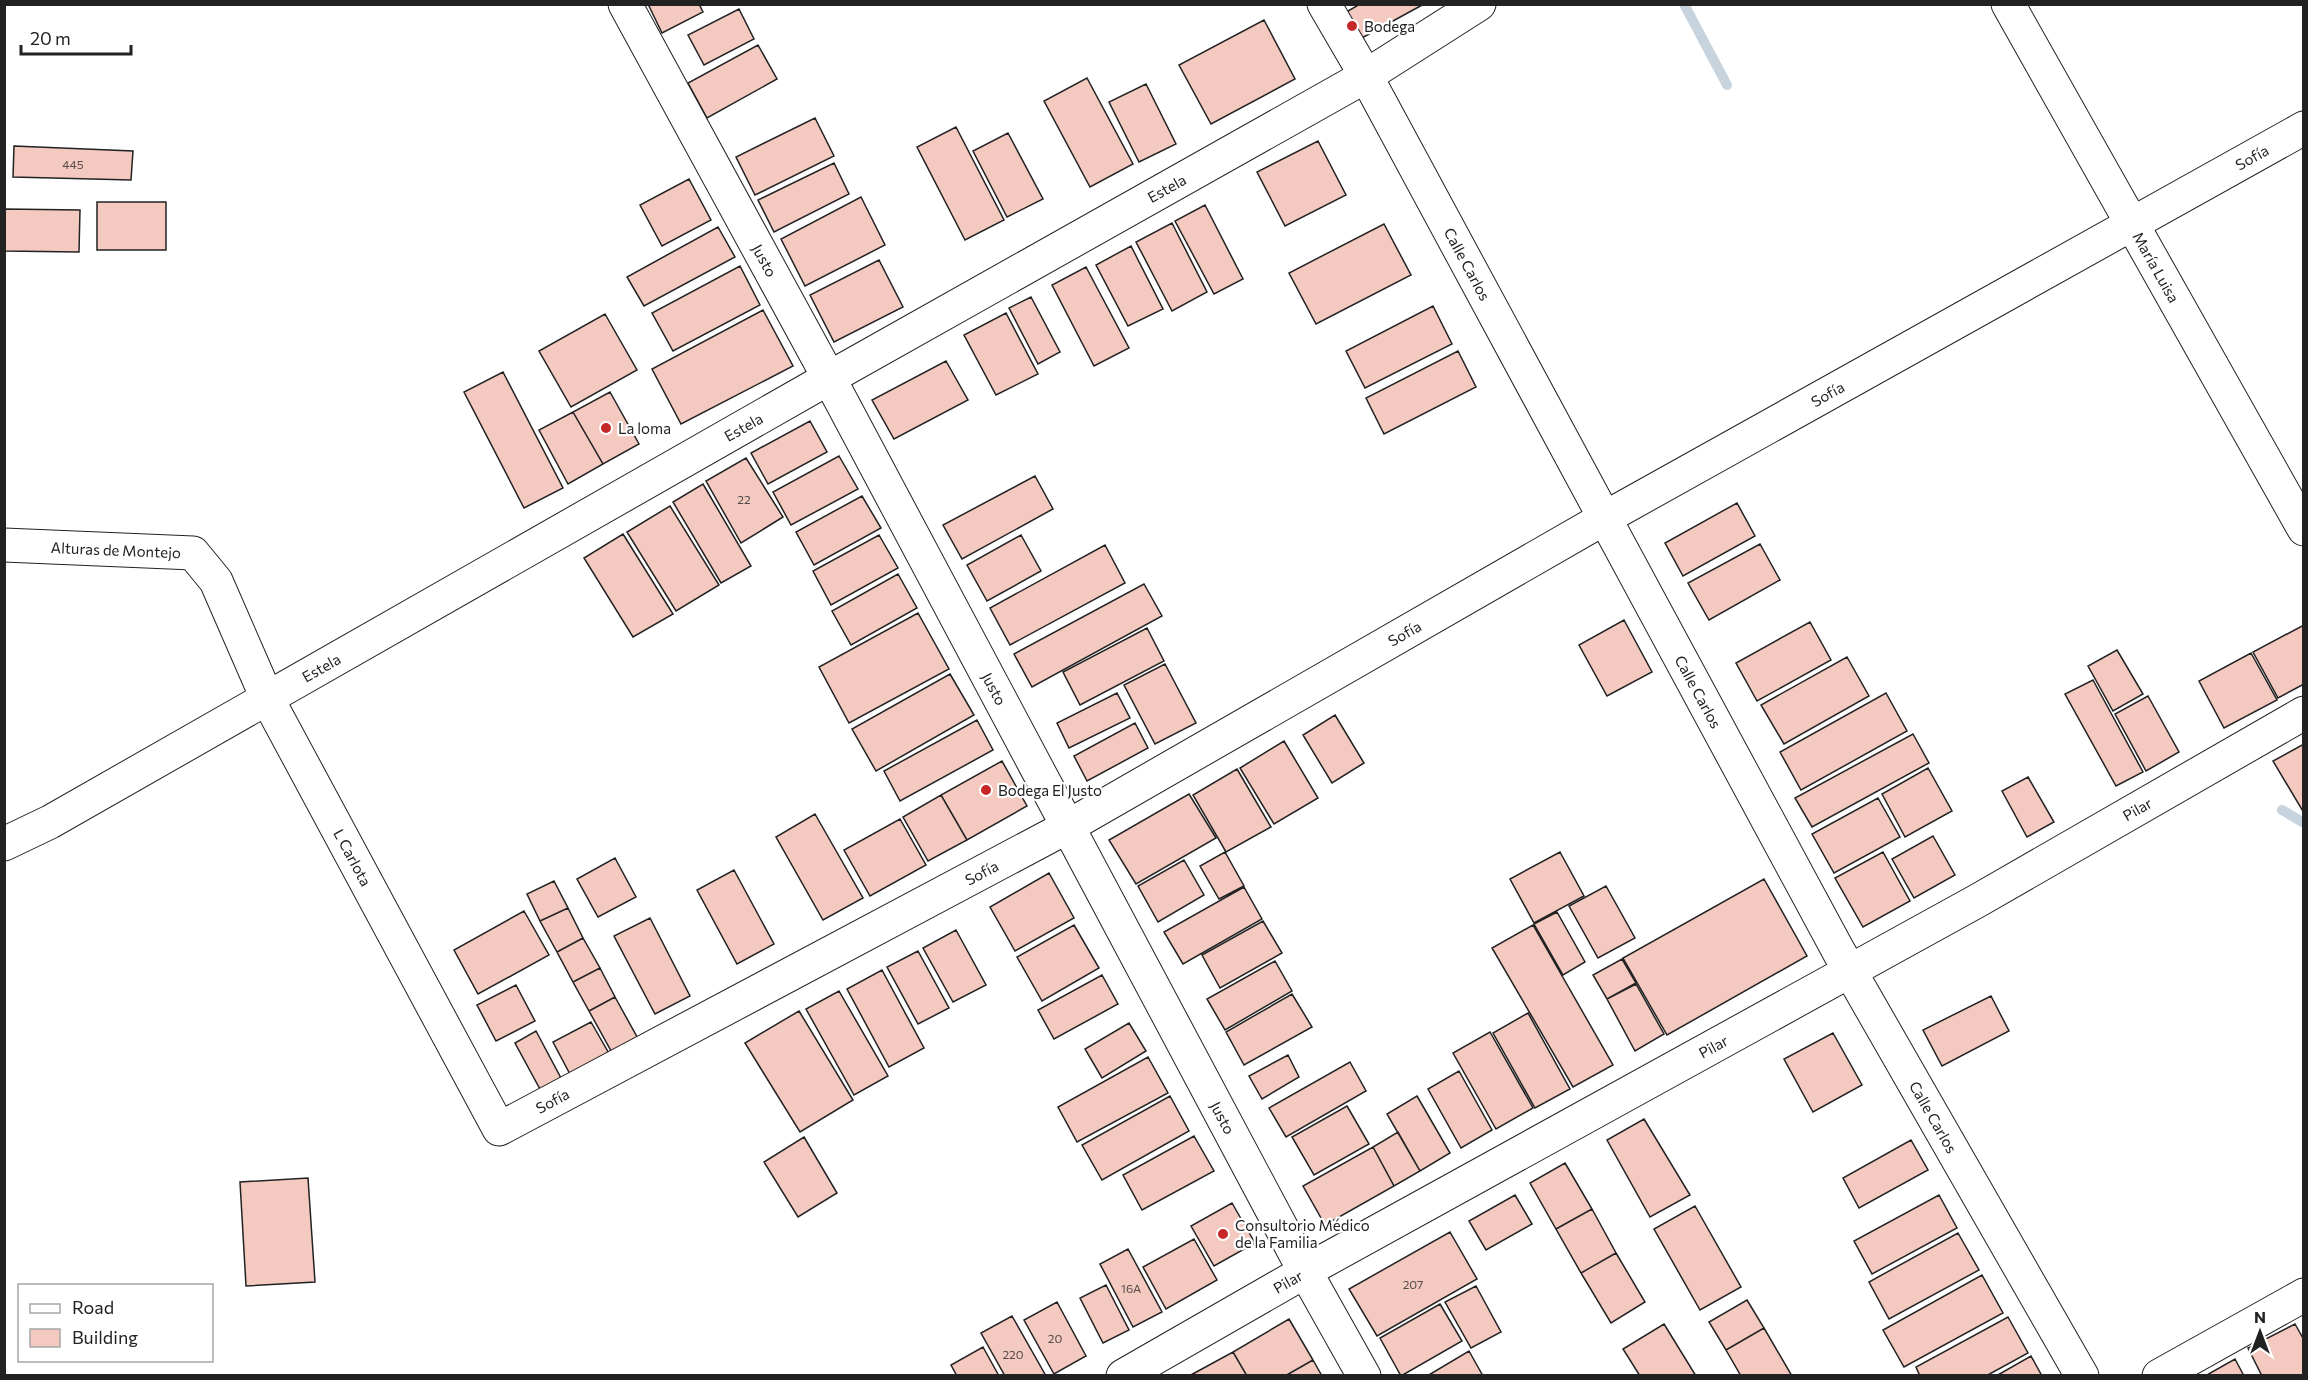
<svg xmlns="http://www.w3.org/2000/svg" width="2308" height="1380" font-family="Commissioner,sans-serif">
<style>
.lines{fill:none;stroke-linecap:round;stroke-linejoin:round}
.stream{stroke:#c7d3dd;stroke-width:10}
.building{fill:#f3c9c0;stroke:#222;stroke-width:1.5}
.minor-casing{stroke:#222;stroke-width:35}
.minor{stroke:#fff;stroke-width:33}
.poi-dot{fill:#c62828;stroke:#fff;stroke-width:2}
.labels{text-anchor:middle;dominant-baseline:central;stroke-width:4.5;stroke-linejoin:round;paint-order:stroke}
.number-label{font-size:12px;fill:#564c4a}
.poi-label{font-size:15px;fill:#222;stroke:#fff;text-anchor:start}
.street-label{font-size:15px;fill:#222;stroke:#fff}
</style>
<rect width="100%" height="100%" fill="#fff"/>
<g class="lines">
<path class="stream" d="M1684 4 1727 85
M2282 810 2304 823"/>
</g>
<path class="building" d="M648 4H699L703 12 662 33Z
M1360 4H1424L1351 44 1336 18Z
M739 9 754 39 704 65 688 35Z
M1264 20 1295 79 1211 124 1179 65Z
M758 45 777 79 707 118 688 83Z
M1087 78 1133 164 1090 187 1044 101Z
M1146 84 1176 144 1139 162 1109 102Z
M815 118 834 156 755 195 736 157Z
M956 127 1004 220 965 240 917 147Z
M1008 133 1043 199 1007 217 973 151Z
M1318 141 1346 195 1285 226 1257 172Z
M14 146 133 151 131 180 13 177Z
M834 163 849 194 774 232 758 200Z
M689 179 711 220 662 246 640 205Z
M861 197 885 245 805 286 781 239Z
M97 202H166V250H97Z
M1205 205 1243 279 1214 294 1175 221Z
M4 209 80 210 79 252 4 251Z
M1172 223 1207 292 1172 311 1136 242Z
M1384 224 1411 275 1316 324 1289 273Z
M718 227 735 257 644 306 627 277Z
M1131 246 1163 309 1128 326 1096 265Z
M879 260 903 307 834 342 810 295Z
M740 266 760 305 673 351 652 313Z
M1086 267 1129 348 1094 366 1052 285Z
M1031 297 1060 352 1038 364 1009 308Z
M1433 306 1452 344 1365 388 1346 351Z
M763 310 793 366 681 424 652 369Z
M1006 313 1038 374 996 395 964 335Z
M605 314 637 370 571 407 539 351Z
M1458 351 1476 387 1384 434 1366 398Z
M946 361 968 400 894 439 872 400Z
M503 372 563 488 524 508 464 392Z
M610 392 639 444 603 464 573 412Z
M573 412 603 464 568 484 539 430Z
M810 421 827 452 768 484 751 453Z
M839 456 858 489 791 525 773 492Z
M746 458 783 517 741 543 706 481Z
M1035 476 1053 509 962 559 943 525Z
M703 484 751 566 721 583 673 502Z
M862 496 881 528 814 565 796 532Z
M1737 503 1755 536 1683 576 1665 543Z
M670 506 719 585 676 611 627 532Z
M623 534 673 614 633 637 584 558Z
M879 535 898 568 831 605 813 571Z
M1021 535 1041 571 987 601 967 565Z
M1760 544 1780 580 1709 620 1688 583Z
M1105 545 1125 583 1010 645 990 608Z
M898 574 917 608 851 645 832 611Z
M1144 584 1162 616 1032 687 1014 654Z
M918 613 949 669 849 723 819 667Z
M1624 620 1652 672 1607 696 1579 645Z
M1810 622 1831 660 1757 701 1736 663Z
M2304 625V684L2278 698 2253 652Z
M1147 628 1164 661 1080 705 1063 672Z
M2117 650 2143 694 2113 711 2088 666Z
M2251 653 2277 700 2224 728 2199 681Z
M1847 657 1869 696 1784 744 1761 705Z
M1165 664 1196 723 1155 744 1124 685Z
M950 674 974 715 876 771 852 729Z
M2093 680 2143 772 2116 786 2065 694Z
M1117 693 1130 718 1069 748 1057 723Z
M1886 693 1907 731 1801 790 1780 752Z
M2148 696 2179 752 2146 771 2115 714Z
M1335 715 1364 763 1332 783 1303 735Z
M977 720 993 750 900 801 884 771Z
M1135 723 1148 748 1087 781 1074 756Z
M1913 734 1929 763 1812 827 1795 798Z
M1284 741 1318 798 1274 824 1240 768Z
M2304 744V813L2273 761Z
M1002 761 1027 806 967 840 941 795Z
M1928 768 1952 811 1905 837 1882 794Z
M1237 769 1271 827 1226 852 1193 795Z
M2028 777 2054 822 2027 837 2002 791Z
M1189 794 1216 838 1136 884 1109 840Z
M941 795 967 840 928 861 903 817Z
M1878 798 1900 837 1834 873 1812 834Z
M815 814 863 898 823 920 776 837Z
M900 819 926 865 870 896 844 850Z
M1933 836 1955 875 1914 898 1892 859Z
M1225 852 1244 886 1219 899 1200 866Z
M1560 852 1584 896 1534 923 1510 879Z
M1883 852 1910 901 1863 927 1835 878Z
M615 858 636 897 598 917 577 879Z
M1184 860 1204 895 1158 922 1138 886Z
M734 870 774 944 737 964 697 890Z
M1049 873 1074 918 1015 951 990 907Z
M1764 879 1807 956 1667 1035 1623 958Z
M554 881 568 908 540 921 527 894Z
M1606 886 1635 938 1598 958 1569 906Z
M1244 887 1262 919 1183 964 1164 932Z
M568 908 583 938 557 952 540 921Z
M524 911 549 955 478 994 454 950Z
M1557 912 1585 962 1563 975 1534 924Z
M650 918 690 996 655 1014 614 936Z
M1263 921 1282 953 1220 988 1202 955Z
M1074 925 1099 968 1042 1001 1017 957Z
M1533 925 1613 1065 1573 1087 1492 948Z
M956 930 986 985 953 1002 923 948Z
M583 938 600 968 573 982 557 952Z
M918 951 949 1008 918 1024 887 967Z
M1622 959 1636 983 1607 999 1593 975Z
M1275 961 1292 991 1225 1030 1207 999Z
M600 968 615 997 589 1011 573 982Z
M882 970 924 1048 889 1067 847 989Z
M1102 975 1118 1004 1054 1039 1038 1010Z
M1636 984 1664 1034 1635 1051 1607 999Z
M516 985 535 1021 496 1041 477 1005Z
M839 991 888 1076 854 1095 806 1009Z
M1292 994 1312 1027 1244 1065 1226 1032Z
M1991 996 2009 1031 1942 1066 1923 1030Z
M615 997 641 1044 615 1058 589 1011Z
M799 1011 853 1100 800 1132 745 1043Z
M1528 1013 1570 1089 1535 1108 1493 1033Z
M591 1022 611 1057 572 1078 553 1042Z
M1129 1023 1146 1051 1102 1078 1085 1049Z
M536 1031 562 1080 541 1091 515 1043Z
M1490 1032 1533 1108 1496 1129 1453 1053Z
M1833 1033 1862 1085 1813 1112 1784 1059Z
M1288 1055 1299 1077 1262 1099 1249 1076Z
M1148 1057 1168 1093 1077 1142 1058 1107Z
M1350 1062 1366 1091 1286 1137 1269 1108Z
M1459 1071 1492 1130 1461 1148 1428 1089Z
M1170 1096 1189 1131 1102 1180 1082 1145Z
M1417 1096 1450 1153 1420 1171 1387 1114Z
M1347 1106 1369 1144 1314 1175 1292 1137Z
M1644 1119 1690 1195 1650 1217 1607 1140Z
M1398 1132 1420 1171 1394 1186 1373 1147Z
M1194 1136 1214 1171 1142 1210 1123 1175Z
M804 1137 837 1193 798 1217 764 1162Z
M1911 1140 1928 1170 1859 1208 1843 1178Z
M1373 1147 1394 1186 1325 1225 1303 1186Z
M1565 1163 1592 1209 1556 1229 1530 1183Z
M308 1178 315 1282 246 1286 240 1182Z
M1515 1195 1532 1224 1486 1250 1469 1221Z
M1939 1195 1957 1228 1872 1274 1854 1241Z
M1232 1203 1255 1243 1214 1266 1191 1226Z
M1695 1206 1741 1287 1700 1310 1654 1229Z
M1592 1209 1616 1253 1581 1273 1556 1229Z
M1450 1232 1477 1279 1377 1336 1349 1289Z
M1958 1233 1979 1270 1889 1319 1869 1282Z
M1194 1239 1217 1280 1166 1309 1143 1267Z
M1128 1249 1162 1312 1133 1327 1100 1264Z
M1616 1253 1645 1302 1611 1323 1581 1273Z
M1982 1275 2003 1313 1904 1367 1883 1330Z
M1106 1285 1129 1330 1103 1343 1080 1298Z
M1476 1286 1501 1332 1471 1348 1445 1302Z
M1747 1300 1764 1328 1726 1350 1709 1322Z
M1057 1302 1086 1356 1054 1374 1024 1320Z
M1440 1304 1462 1341 1401 1376 1380 1338Z
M1012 1316 1046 1376H1005L981 1333Z
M2008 1317 2028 1353 1986 1376H1920L1916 1367Z
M1289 1319 1313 1360 1285 1376H1247L1233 1352Z
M1664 1324 1696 1376H1640L1623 1349Z
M2295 1324 2304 1340V1376H2262L2248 1348Z
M1764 1328 1792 1376H1741L1726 1350Z
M983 1347 999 1376H957L951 1365Z
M1469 1351 1483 1376H1427Z
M1233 1352 1247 1376H1189Z
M2031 1356 2042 1376H1996Z
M2235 1359 2244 1376H2205Z
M1313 1360 1322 1376H1285Z"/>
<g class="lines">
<g class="minor-casing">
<g id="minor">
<path id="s1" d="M625 4 829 378 1296 1255 1364 1376"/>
<path id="s2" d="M1324 4 1366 76 1839 952 2082 1376"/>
<path id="s3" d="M2008 4 2304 529"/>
<path id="s4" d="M4 545 193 553 216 581 267 698 499 1129 1067 827 1603 519 2304 128"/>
<path id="s5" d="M4 844 50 822 829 378 1366 76 1479 4"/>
<path id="s6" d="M1123 1376 1320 1263 1977 901 2304 713"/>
<path d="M2159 1376 2304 1295"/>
</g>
</g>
<use href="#minor" class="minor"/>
</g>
<g class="poi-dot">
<circle cx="1352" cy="26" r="6"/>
<circle cx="606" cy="428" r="6"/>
<circle cx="986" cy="790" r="6"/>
<circle cx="1223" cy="1234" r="6"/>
</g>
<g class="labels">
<g class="number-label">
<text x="73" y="164">445</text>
<text x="744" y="499">22</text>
<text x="1413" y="1284">207</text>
<text x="1131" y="1288">16A</text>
<text x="1055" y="1338">20</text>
<text x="1013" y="1354">220</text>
</g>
<g class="poi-label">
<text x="1364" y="26">Bodega</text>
<text x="618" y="428">La loma</text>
<text x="998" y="790">Bodega El Justo</text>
<text x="1235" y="1225">Consultorio Médico<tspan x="1235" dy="17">de la Familia</tspan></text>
</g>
<g class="street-label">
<text stroke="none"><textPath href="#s4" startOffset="2847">Sofía</textPath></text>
<text stroke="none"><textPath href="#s5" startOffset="1335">Estela</textPath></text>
<text stroke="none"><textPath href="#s1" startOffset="292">Justo</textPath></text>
<text stroke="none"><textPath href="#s2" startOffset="297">Calle Carlos</textPath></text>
<text stroke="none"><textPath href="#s3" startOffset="302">María Luisa</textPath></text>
<text stroke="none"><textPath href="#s4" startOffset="2361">Sofía</textPath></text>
<text stroke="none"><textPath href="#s5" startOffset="849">Estela</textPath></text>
<text stroke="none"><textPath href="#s4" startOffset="112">Alturas de Montejo</textPath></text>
<text stroke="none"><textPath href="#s4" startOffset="1875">Sofía</textPath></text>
<text stroke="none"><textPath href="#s5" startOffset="363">Estela</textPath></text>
<text stroke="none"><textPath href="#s1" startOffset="778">Justo</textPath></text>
<text stroke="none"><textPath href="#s2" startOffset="783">Calle Carlos</textPath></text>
<text stroke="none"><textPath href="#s6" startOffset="1162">Pilar</textPath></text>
<text stroke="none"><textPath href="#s4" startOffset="534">L Carlota</textPath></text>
<text stroke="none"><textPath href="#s4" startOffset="1389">Sofía</textPath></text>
<text stroke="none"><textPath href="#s6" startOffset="676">Pilar</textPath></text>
<text stroke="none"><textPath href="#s4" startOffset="903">Sofía</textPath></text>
<text stroke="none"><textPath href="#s2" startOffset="1269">Calle Carlos</textPath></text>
<text stroke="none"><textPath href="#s1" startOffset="1264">Justo</textPath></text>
<text stroke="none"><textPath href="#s6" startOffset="190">Pilar</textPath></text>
</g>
</g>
<rect width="2308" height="1380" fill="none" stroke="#222222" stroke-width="12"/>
<rect x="18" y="1284" width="195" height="78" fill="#ffffff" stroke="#a7a7a7" stroke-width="1.5"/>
<rect x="30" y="1304" width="30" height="9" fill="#ffffff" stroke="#a7a7a7" stroke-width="1.5"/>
<text x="72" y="1314" font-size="18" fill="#222222">Road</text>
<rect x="30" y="1329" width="30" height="18" fill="#f3c9c0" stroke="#a7a7a7" stroke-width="1.5"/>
<text x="72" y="1344" font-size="18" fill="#222222">Building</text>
<g transform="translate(2260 1332)" stroke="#ffffff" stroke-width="4.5" paint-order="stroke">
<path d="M0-4.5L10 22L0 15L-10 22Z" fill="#222222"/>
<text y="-9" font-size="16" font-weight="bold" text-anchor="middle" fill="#222222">N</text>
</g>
<path d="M21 45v9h110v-9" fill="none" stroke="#222222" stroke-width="3"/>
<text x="30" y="45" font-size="18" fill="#222222" stroke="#ffffff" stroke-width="4.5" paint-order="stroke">20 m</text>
</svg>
